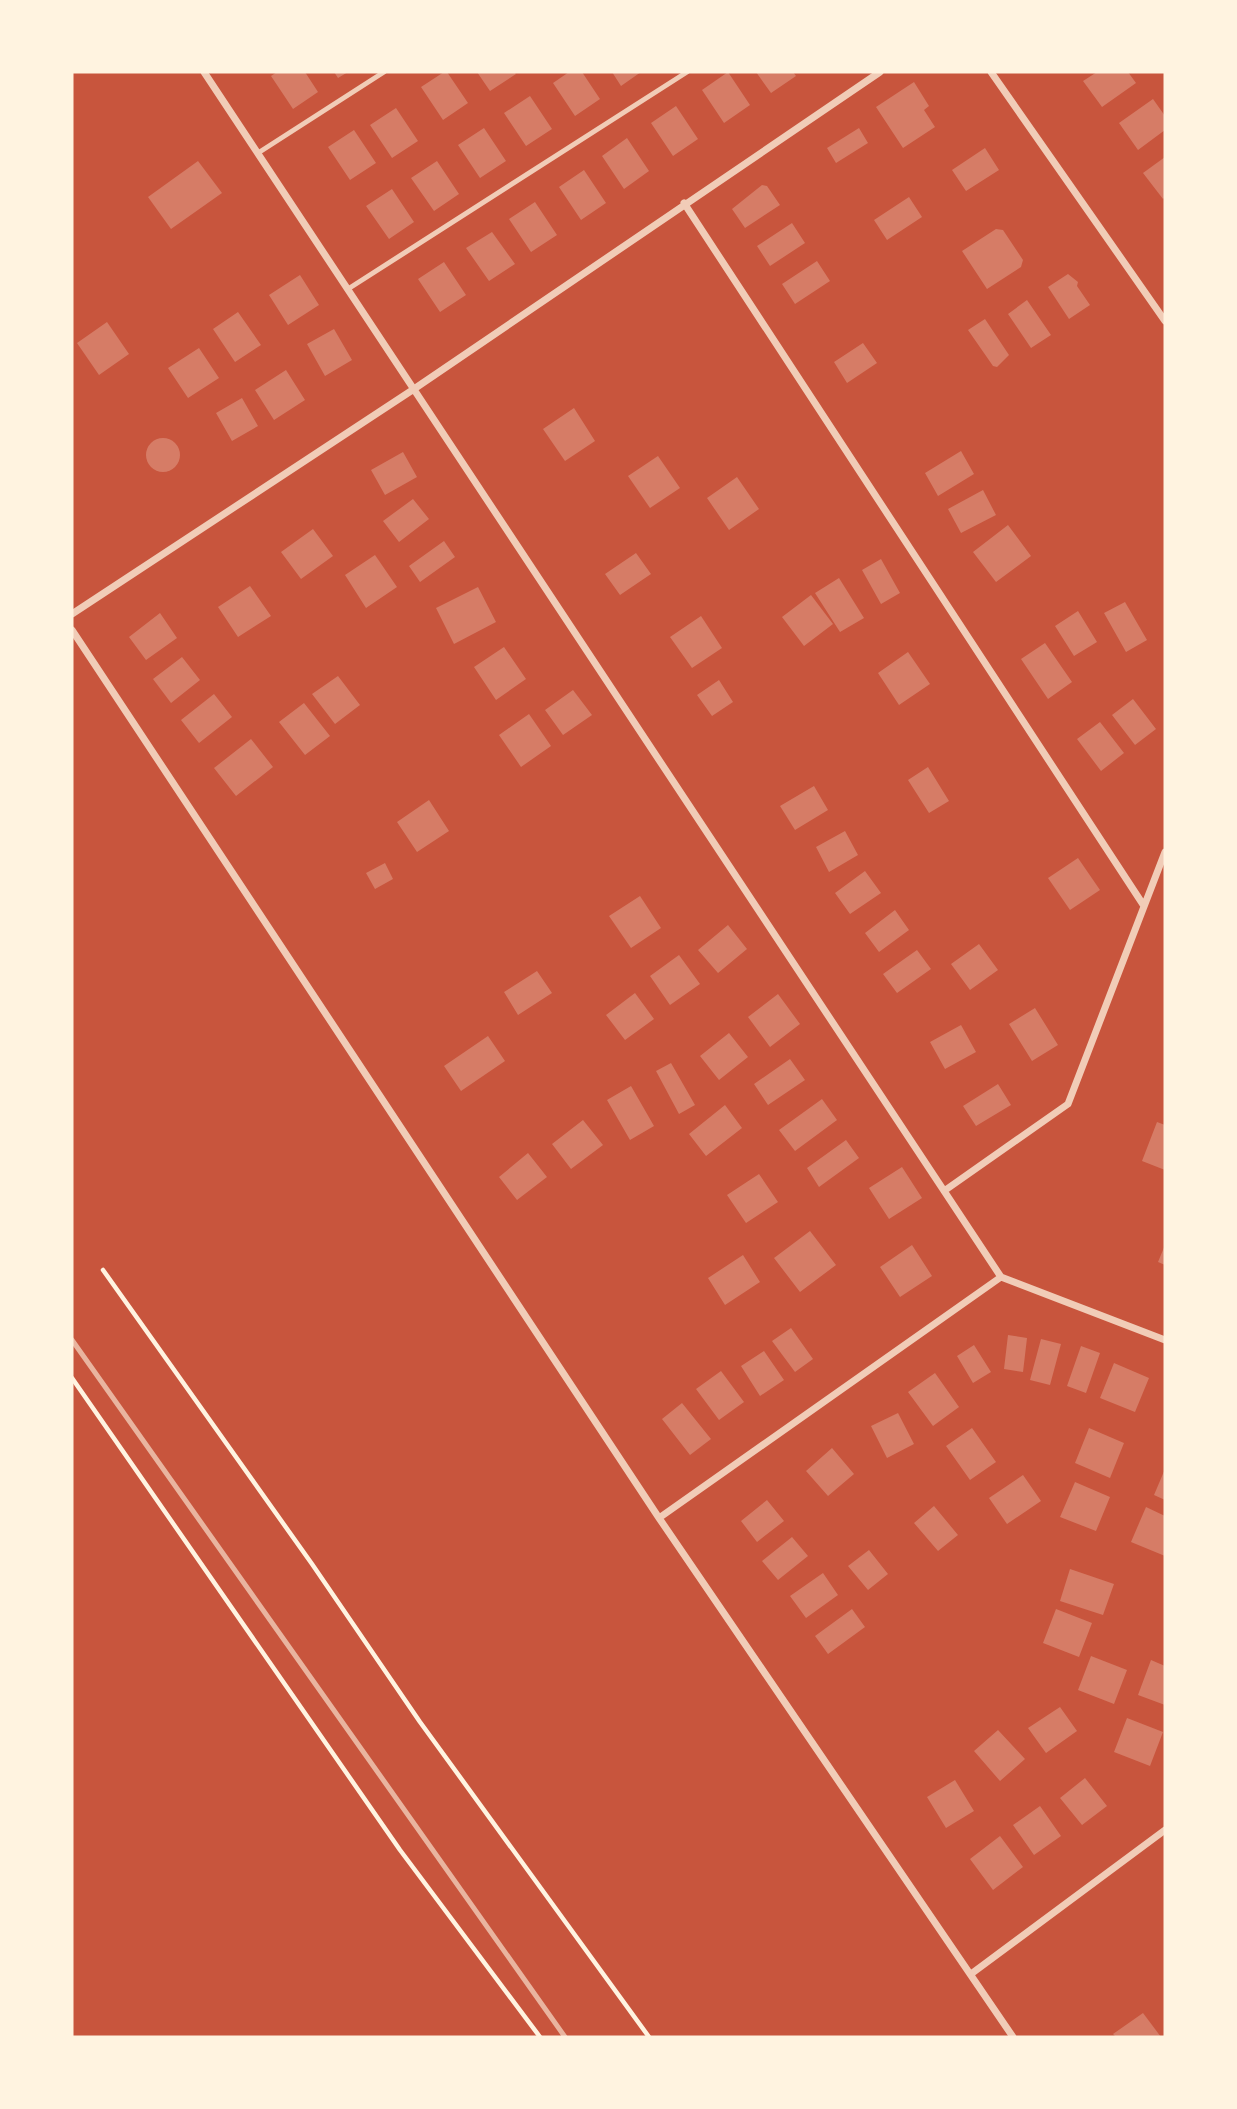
<svg xmlns="http://www.w3.org/2000/svg" width="1237" height="2109" font-family="Manrope,sans-serif">
<style>
.building{fill:#d67c66}
.lines{fill:none;stroke-linecap:round;stroke-linejoin:round}
.path{stroke:#fff3e0;stroke-width:4.5}
.service{stroke:#f1ccb7;stroke-width:5}
.minor{stroke:#f1ccb7;stroke-width:7}
.rail{stroke:#e9b49f;stroke-width:5}
</style>
<rect width="100%" height="100%" fill="#c8553d"/>
<path class="building" d="M277 72H305L318 92 293 109 271 76Z
M334 72H348L338 78Z
M444 72H447L468 103 443 120 421 87Z
M477 72H514L516 74 490 91Z
M569 72H582L600 99 575 116 553 83Z
M612 72H641L621 86Z
M728 72 750 105 724 123 702 90Z
M756 72H793L796 76 771 93Z
M1097 72H1128L1136 83 1102 107 1083 81Z
M914 82 929 106 924 110 935 127 903 148 876 107Z
M530 96 552 129 526 146 504 113Z
M1153 99 1165 116V130L1138 150 1119 123Z
M676 106 698 139 673 156 651 123Z
M396 108 418 141 392 158 370 125Z
M484 128 506 161 480 178 458 145Z
M859 128 868 143 836 163 827 148Z
M354 130 376 163 350 180 328 147Z
M627 138 649 171 624 189 602 156Z
M985 148 999 170 966 191 952 170Z
M1165 157V197L1163 199 1143 173Z
M198 161 222 193 171 229 148 197Z
M437 161 459 194 434 211 411 178Z
M584 170 606 203 581 220 559 187Z
M762 185 767 186 780 205 745 228 732 209Z
M392 189 414 222 389 239 366 206Z
M909 197 922 217 887 240 874 220Z
M535 202 557 235 531 252 509 219Z
M792 223 805 243 770 266 757 246Z
M996 229 1003 230 1023 260 1021 267 987 289 962 251Z
M492 232 515 264 489 281 466 248Z
M817 261 830 281 795 304 782 284Z
M444 262 466 295 440 312 418 279Z
M1068 274 1078 282 1077 286 1090 305 1069 319 1048 287Z
M300 275 319 305 288 325 269 295Z
M1027 300 1051 335 1031 348 1008 314Z
M238 312 261 345 235 362 213 329Z
M985 319 1009 355 997 367 993 366 968 330Z
M107 322 129 354 99 375 77 343Z
M334 329 352 360 325 376 307 344Z
M863 343 877 363 847 383 834 362Z
M199 348 219 378 188 398 168 368Z
M286 370 305 400 274 420 255 390Z
M242 398 258 426 232 441 216 413Z
M574 408 595 441 565 461 543 429Z
M146 455a17 17 0 1 1 34 0a17 17 0 1 1-34 0Z
M961 451 974 474 938 496 925 473Z
M403 452 417 477 385 495 371 470Z
M658 456 680 488 650 508 628 476Z
M737 477 759 509 729 530 707 498Z
M983 490 996 515 961 533 948 509Z
M413 499 429 519 399 542 383 521Z
M1008 525 1031 556 996 582 973 552Z
M313 529 333 556 301 579 281 552Z
M444 541 455 557 420 582 409 566Z
M636 553 651 574 620 595 605 574Z
M375 555 397 587 366 608 345 575Z
M881 559 900 593 881 604 862 570Z
M839 578 864 618 840 632 815 593Z
M250 586 271 616 238 637 218 607Z
M478 587 496 622 454 644 436 608Z
M811 595 833 624 804 646 782 617Z
M1125 602 1147 640 1126 652 1104 613Z
M1078 611 1097 642 1074 656 1055 626Z
M160 613 177 638 146 660 129 637Z
M701 616 722 648 692 668 670 637Z
M1045 643 1072 682 1048 699 1021 659Z
M504 647 526 679 496 700 474 667Z
M908 652 930 684 899 705 878 673Z
M182 657 200 680 171 703 153 679Z
M338 676 360 705 335 724 312 694Z
M719 680 733 702 712 716 697 695Z
M573 690 592 715 563 735 545 710Z
M214 694 232 717 199 743 181 720Z
M1133 699 1156 729 1135 745 1112 715Z
M304 703 330 736 305 755 279 722Z
M529 714 551 746 521 767 499 735Z
M1100 722 1124 753 1101 771 1077 739Z
M251 739 273 767 236 796 214 768Z
M928 767 949 801 929 813 908 780Z
M814 786 828 810 795 830 780 806Z
M429 800 449 831 417 852 397 822Z
M845 831 858 855 829 872 816 847Z
M1078 858 1100 890 1070 910 1048 878Z
M385 863 393 879 375 889 366 873Z
M865 871 881 893 850 914 835 893Z
M640 896 661 928 631 948 609 916Z
M895 910 909 930 879 952 865 933Z
M728 925 747 949 718 973 698 950Z
M979 944 998 970 970 990 951 964Z
M917 950 931 969 897 993 883 974Z
M679 955 700 984 670 1005 650 976Z
M537 971 552 993 518 1015 504 992Z
M635 993 654 1019 625 1040 606 1015Z
M778 994 800 1024 770 1047 748 1017Z
M1035 1008 1058 1045 1032 1061 1009 1024Z
M961 1025 976 1052 945 1069 930 1042Z
M729 1033 748 1057 719 1080 700 1056Z
M488 1036 505 1061 461 1091 444 1066Z
M790 1059 805 1080 768 1105 754 1084Z
M671 1063 695 1105 679 1114 656 1071Z
M998 1084 1011 1105 976 1126 963 1106Z
M631 1086 654 1126 630 1140 607 1100Z
M822 1099 837 1120 795 1151 779 1130Z
M725 1105 742 1128 706 1156 689 1134Z
M583 1120 603 1145 571 1169 552 1144Z
M1157 1122 1165 1125V1170L1142 1161Z
M846 1140 859 1158 819 1187 807 1168Z
M528 1153 547 1177 517 1200 499 1177Z
M902 1167 922 1198 889 1219 869 1188Z
M759 1174 778 1202 746 1223 727 1195Z
M810 1231 836 1265 800 1292 774 1258Z
M912 1245 932 1276 900 1297 880 1267Z
M1165 1245V1265L1158 1262Z
M743 1255 760 1282 725 1305 708 1278Z
M791 1328 813 1359 795 1372 772 1341Z
M1008 1335 1027 1338 1023 1372 1004 1369Z
M1041 1339 1061 1344 1050 1385 1030 1380Z
M974 1345 991 1372 973 1383 957 1356Z
M1081 1346 1100 1353 1086 1393 1067 1386Z
M764 1351 784 1380 760 1396 741 1366Z
M1114 1363 1149 1378 1135 1412 1100 1398Z
M721 1371 744 1402 719 1420 696 1389Z
M935 1373 959 1407 933 1426 908 1392Z
M682 1403 711 1439 690 1455 662 1419Z
M898 1413 914 1444 887 1458 871 1426Z
M972 1428 996 1462 970 1480 946 1446Z
M1089 1428 1124 1443 1110 1478 1075 1463Z
M832 1448 854 1474 828 1496 806 1471Z
M1165 1469V1500L1154 1495Z
M1023 1475 1041 1501 1007 1524 989 1498Z
M1075 1482 1110 1497 1096 1531 1060 1517Z
M767 1500 784 1521 757 1542 741 1521Z
M934 1506 958 1535 938 1551 914 1523Z
M1146 1507 1165 1516V1556L1131 1542Z
M792 1537 808 1556 778 1580 762 1561Z
M869 1550 888 1574 868 1590 848 1566Z
M1070 1569 1114 1584 1103 1615 1060 1601Z
M823 1573 838 1595 806 1618 790 1596Z
M852 1609 865 1627 828 1654 815 1636Z
M1056 1609 1092 1623 1079 1657 1043 1643Z
M1091 1656 1127 1670 1114 1704 1078 1690Z
M1151 1660 1165 1666V1705L1138 1695Z
M1060 1707 1077 1731 1046 1753 1028 1728Z
M1127 1718 1163 1732 1150 1766 1114 1752Z
M998 1730 1025 1759 1000 1781 974 1751Z
M1085 1778 1107 1806 1082 1825 1060 1798Z
M955 1780 974 1811 946 1828 927 1797Z
M1040 1806 1061 1836 1034 1855 1013 1825Z
M1000 1836 1023 1867 993 1890 970 1859Z
M1143 2013 1161 2037H1116L1113 2034Z"/>
<g class="lines">
<path class="path" d="M103 1270 312 1564 420 1722 649 2037
M72 1378 400 1850 540 2037"/>
<path class="service" d="M258 153 384 72
M348 289 687 72"/>
<path class="minor" d="M204 72 1001 1277 1165 1340
M991 72 1165 321
M684 203 1144 906
M72 614 414 389 880 72
M72 630 659 1518 1013 2037
M944 1191 1068 1104 1165 852
M659 1518 1001 1277
M971 1974 1165 1830"/>
<path class="rail" d="M72 1340 565 2037"/>
</g>
<rect width="1237" height="2109" fill="none" stroke="#fff3e0" stroke-width="147"/>
</svg>
